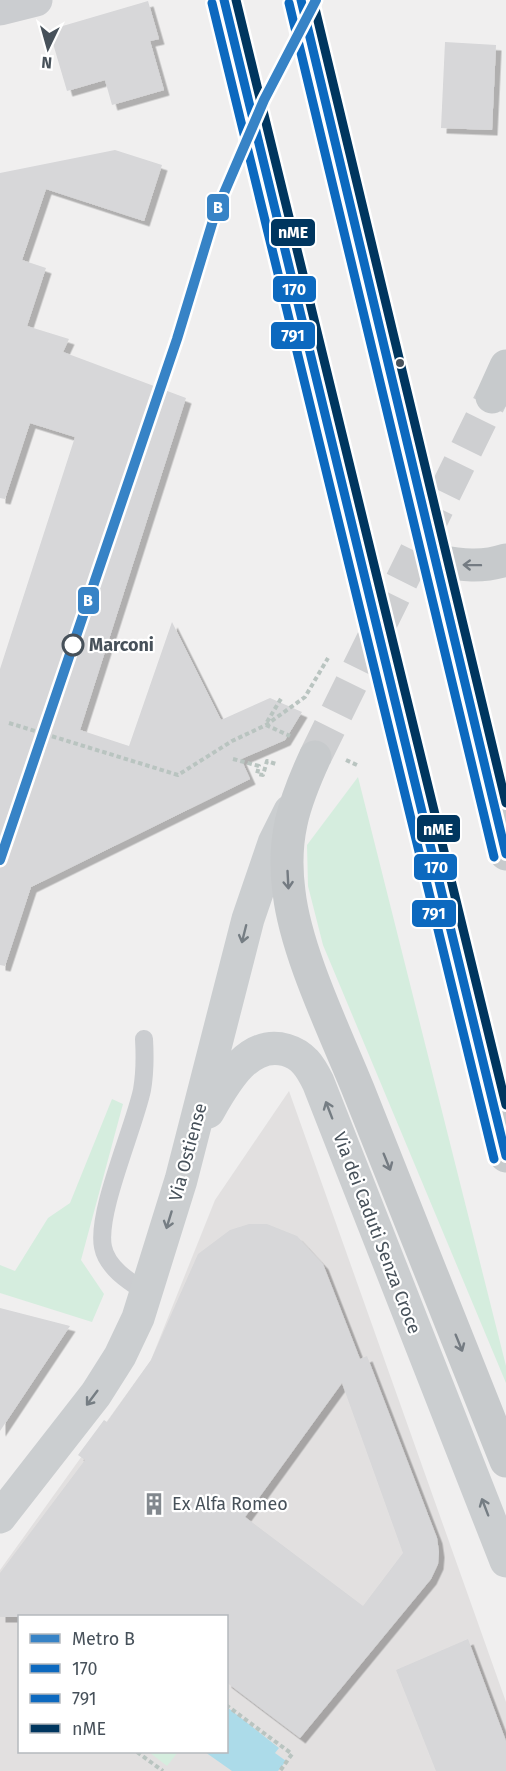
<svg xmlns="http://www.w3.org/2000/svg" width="506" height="1771" font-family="'Fira Sans',sans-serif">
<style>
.education{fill:#e2e0e0;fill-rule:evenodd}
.green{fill:#d5edde}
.water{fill:#acdbe9}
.building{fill:#d7d7d9;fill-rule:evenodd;filter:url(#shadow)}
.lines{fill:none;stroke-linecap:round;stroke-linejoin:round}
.primary-tunnel{stroke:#cecfd1;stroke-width:33;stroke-dasharray:33 16;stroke-linecap:butt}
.path{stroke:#b9c4c0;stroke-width:4;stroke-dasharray:4.5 3;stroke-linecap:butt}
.service{stroke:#cbcdd0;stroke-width:18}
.minor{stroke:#cbcdd0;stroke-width:33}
.secondary{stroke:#cbced0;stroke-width:33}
.primary{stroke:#c7cacc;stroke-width:33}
.bus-1-casing{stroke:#fff;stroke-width:14}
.bus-2-casing{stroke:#fff;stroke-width:14}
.bus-3-casing{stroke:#fff;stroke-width:14}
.bus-1{stroke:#0c69bf;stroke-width:9}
.bus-2{stroke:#0c69bf;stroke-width:9}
.bus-3{stroke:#00365f;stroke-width:9}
.metro-1-casing{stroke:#fff;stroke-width:15}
.metro-1{stroke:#3783c6;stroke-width:10}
.oneway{stroke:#747b82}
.oneway2{stroke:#757d83}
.bus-dot{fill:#47515a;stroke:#fff;stroke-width:2}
.stop-dot{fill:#fff;stroke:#47515a;stroke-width:3}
.labels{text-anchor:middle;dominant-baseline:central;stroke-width:4.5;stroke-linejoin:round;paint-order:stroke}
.stop-label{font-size:18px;font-weight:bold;fill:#47515a;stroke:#fff;text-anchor:start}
.street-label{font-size:18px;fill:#47515a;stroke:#fff}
.poi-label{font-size:18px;fill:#47515a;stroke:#fff;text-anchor:start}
.line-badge{stroke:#fff;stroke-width:2}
.badge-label{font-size:16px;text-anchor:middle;font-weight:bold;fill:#fff}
</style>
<defs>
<filter id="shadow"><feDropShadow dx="5.5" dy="5.5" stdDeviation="0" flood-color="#0004"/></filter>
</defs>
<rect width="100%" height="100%" fill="#f0efef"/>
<path class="education" d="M289 1091 506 1702V1771H0V1570L151 1360 215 1200ZM20 1616H226V1752H20Z"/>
<path class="green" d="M358 777 506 1366V1383L323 945 308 886 307 845Z
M112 1099 123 1104 81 1260 104 1294 92 1322 0 1293V1265L15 1271 48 1218 70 1203Z
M149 1752H178L167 1766Z"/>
<path class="water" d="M227 1707 279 1748 275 1753 286 1761 278 1771H232L205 1752H226Z"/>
<path class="building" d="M148 1 159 39 150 41 164 90 112 105 105 80 67 91 49 30Z
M445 42 496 45 492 130 441 128Z
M115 150 162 165 144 221 46 189 22 260 46 268 27 326 69 339 63 352 186 398 80 730 129 746 172 622 221 720 270 698 302 712 285 740 241 759 250 779 31 887 5 966 0 965V669L75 437 30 423 5 499 0 498V173Z
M249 1224H267L297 1236 323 1264 360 1359 367 1356 437 1538 439 1552 438 1564 431 1579 300 1738 226 1682V1617H0V1573L85 1460 78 1455 104 1420 107 1422 151 1360 198 1254 230 1230ZM342 1383 403 1553 363 1606 245 1517Z
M0 1308 70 1326 0 1431Z
M468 1639 506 1741V1771H436L396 1670Z"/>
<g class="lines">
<path class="primary-tunnel" d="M315 757 492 397"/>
<path class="path" d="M267 722 282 697
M9 723 178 775 232 741 266 725 305 697 328 658
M266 725 290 736
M233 759 259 766 257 774 263 775 267 761 276 764
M346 760 357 765
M226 1705 292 1754 280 1771
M137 1752 163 1771"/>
<path class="service" d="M144 1039C145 1056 145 1073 142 1090 134 1128 96 1213 103 1247 107 1268 130 1282 147 1293"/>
<path class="minor" d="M0 9 36 0"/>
<path class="secondary" d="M208 1112C224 1084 248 1039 286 1050 303 1055 310 1066 318 1082L506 1561
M0 1517 96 1394 120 1356 138 1318 181 1180 248 919 274 843 290 811"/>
<path class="primary" d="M224 0 506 1156
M301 0 506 854
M492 397 506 366
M437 561C461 565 482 568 506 560
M315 757C293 805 282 839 289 892 296 953 335 1032 358 1089 407 1213 457 1337 506 1461"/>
<g class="bus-1-casing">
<path id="bus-1" d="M224 0 506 1156
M301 0 506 854"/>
</g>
<g class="bus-2-casing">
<path id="bus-2" d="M212 3 494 1159
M289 3 494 857"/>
</g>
<g class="bus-3-casing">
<path id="bus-3" d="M236 0 506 1105
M313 0 506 803"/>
</g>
<use href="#bus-1" class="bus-1"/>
<use href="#bus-2" class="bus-2"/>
<use href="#bus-3" class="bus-3"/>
<g class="metro-1-casing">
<path id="metro-1" d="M0 860 177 339 215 214 264 100 316 0"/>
</g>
<use href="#metro-1" class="metro-1"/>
</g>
<defs><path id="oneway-shaft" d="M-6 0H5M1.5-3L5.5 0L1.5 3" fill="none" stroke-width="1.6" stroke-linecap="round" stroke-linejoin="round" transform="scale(1.5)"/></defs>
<g class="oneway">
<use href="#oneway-shaft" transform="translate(472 565) rotate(-179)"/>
<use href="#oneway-shaft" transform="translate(288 880) rotate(87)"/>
<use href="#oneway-shaft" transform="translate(387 1162) rotate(68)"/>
<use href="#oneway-shaft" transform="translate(459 1343) rotate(68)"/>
</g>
<g class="oneway2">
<use href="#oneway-shaft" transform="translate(244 934) rotate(104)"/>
<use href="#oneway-shaft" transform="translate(329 1110) rotate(-111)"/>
<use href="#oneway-shaft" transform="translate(169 1220) rotate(107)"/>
<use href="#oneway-shaft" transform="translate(92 1398) rotate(127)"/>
<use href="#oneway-shaft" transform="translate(485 1507) rotate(-111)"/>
</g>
<defs>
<g id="building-bare" transform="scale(1.8)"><path d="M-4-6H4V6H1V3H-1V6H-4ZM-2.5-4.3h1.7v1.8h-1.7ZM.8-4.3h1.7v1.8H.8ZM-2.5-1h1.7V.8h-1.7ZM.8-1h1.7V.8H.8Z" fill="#82888e" stroke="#fff" stroke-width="2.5" paint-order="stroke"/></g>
</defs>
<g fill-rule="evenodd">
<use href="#building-bare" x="154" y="1504"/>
</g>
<circle class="bus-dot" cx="400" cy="363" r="5"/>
<circle class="stop-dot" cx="73" cy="645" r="10"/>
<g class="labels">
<g class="stop-label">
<text x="89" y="645">Marconi</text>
</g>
<g class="street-label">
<text transform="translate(188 1152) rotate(-75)">Via Ostiense</text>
<text transform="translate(377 1233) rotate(69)">Via dei Caduti Senza Croce</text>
</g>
<g class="poi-label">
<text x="172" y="1504">Ex Alfa Romeo</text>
</g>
</g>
<g class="line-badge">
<rect x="206" y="193" width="24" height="29" rx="6" fill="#3783c6"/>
<rect x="270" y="218" width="46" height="29" rx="6" fill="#00365f"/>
<rect x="272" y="275" width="45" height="28" rx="6" fill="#0c69bf"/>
<rect x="270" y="321" width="46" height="29" rx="6" fill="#0c69bf"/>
<rect x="77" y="586" width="23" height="29" rx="6" fill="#3783c6"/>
<rect x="416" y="814" width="45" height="29" rx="6" fill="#00365f"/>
<rect x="413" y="853" width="45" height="28" rx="6" fill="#0c69bf"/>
<rect x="411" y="899" width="46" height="29" rx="6" fill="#0c69bf"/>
</g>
<g class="badge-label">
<text x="218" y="213">B</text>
<text x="293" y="238">nME</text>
<text x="294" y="295">170</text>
<text x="293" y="341">791</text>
<text x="88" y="606">B</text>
<text x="438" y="835">nME</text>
<text x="436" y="873">170</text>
<text x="434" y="919">791</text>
</g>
<rect x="18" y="1615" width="210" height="138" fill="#ffffff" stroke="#b5b9bd" stroke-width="1.5"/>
<rect x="30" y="1634" width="30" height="9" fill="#3783c6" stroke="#b5b9bd" stroke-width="1.5"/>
<text x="72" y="1645" font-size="18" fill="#47515a">Metro B</text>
<rect x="30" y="1664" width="30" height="9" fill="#0c69bf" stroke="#b5b9bd" stroke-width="1.5"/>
<text x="72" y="1675" font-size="18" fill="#47515a">170</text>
<rect x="30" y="1694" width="30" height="9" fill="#0c69bf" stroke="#b5b9bd" stroke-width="1.5"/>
<text x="72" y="1705" font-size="18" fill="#47515a">791</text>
<rect x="30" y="1724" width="30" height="9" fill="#00365f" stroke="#b5b9bd" stroke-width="1.5"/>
<text x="72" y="1735" font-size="18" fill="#47515a">nME</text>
<g transform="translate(48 48) rotate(185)" stroke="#ffffff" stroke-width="4.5" paint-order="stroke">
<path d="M0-4.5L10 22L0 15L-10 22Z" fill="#47515a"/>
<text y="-9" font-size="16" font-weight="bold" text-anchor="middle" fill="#47515a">N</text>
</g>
</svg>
